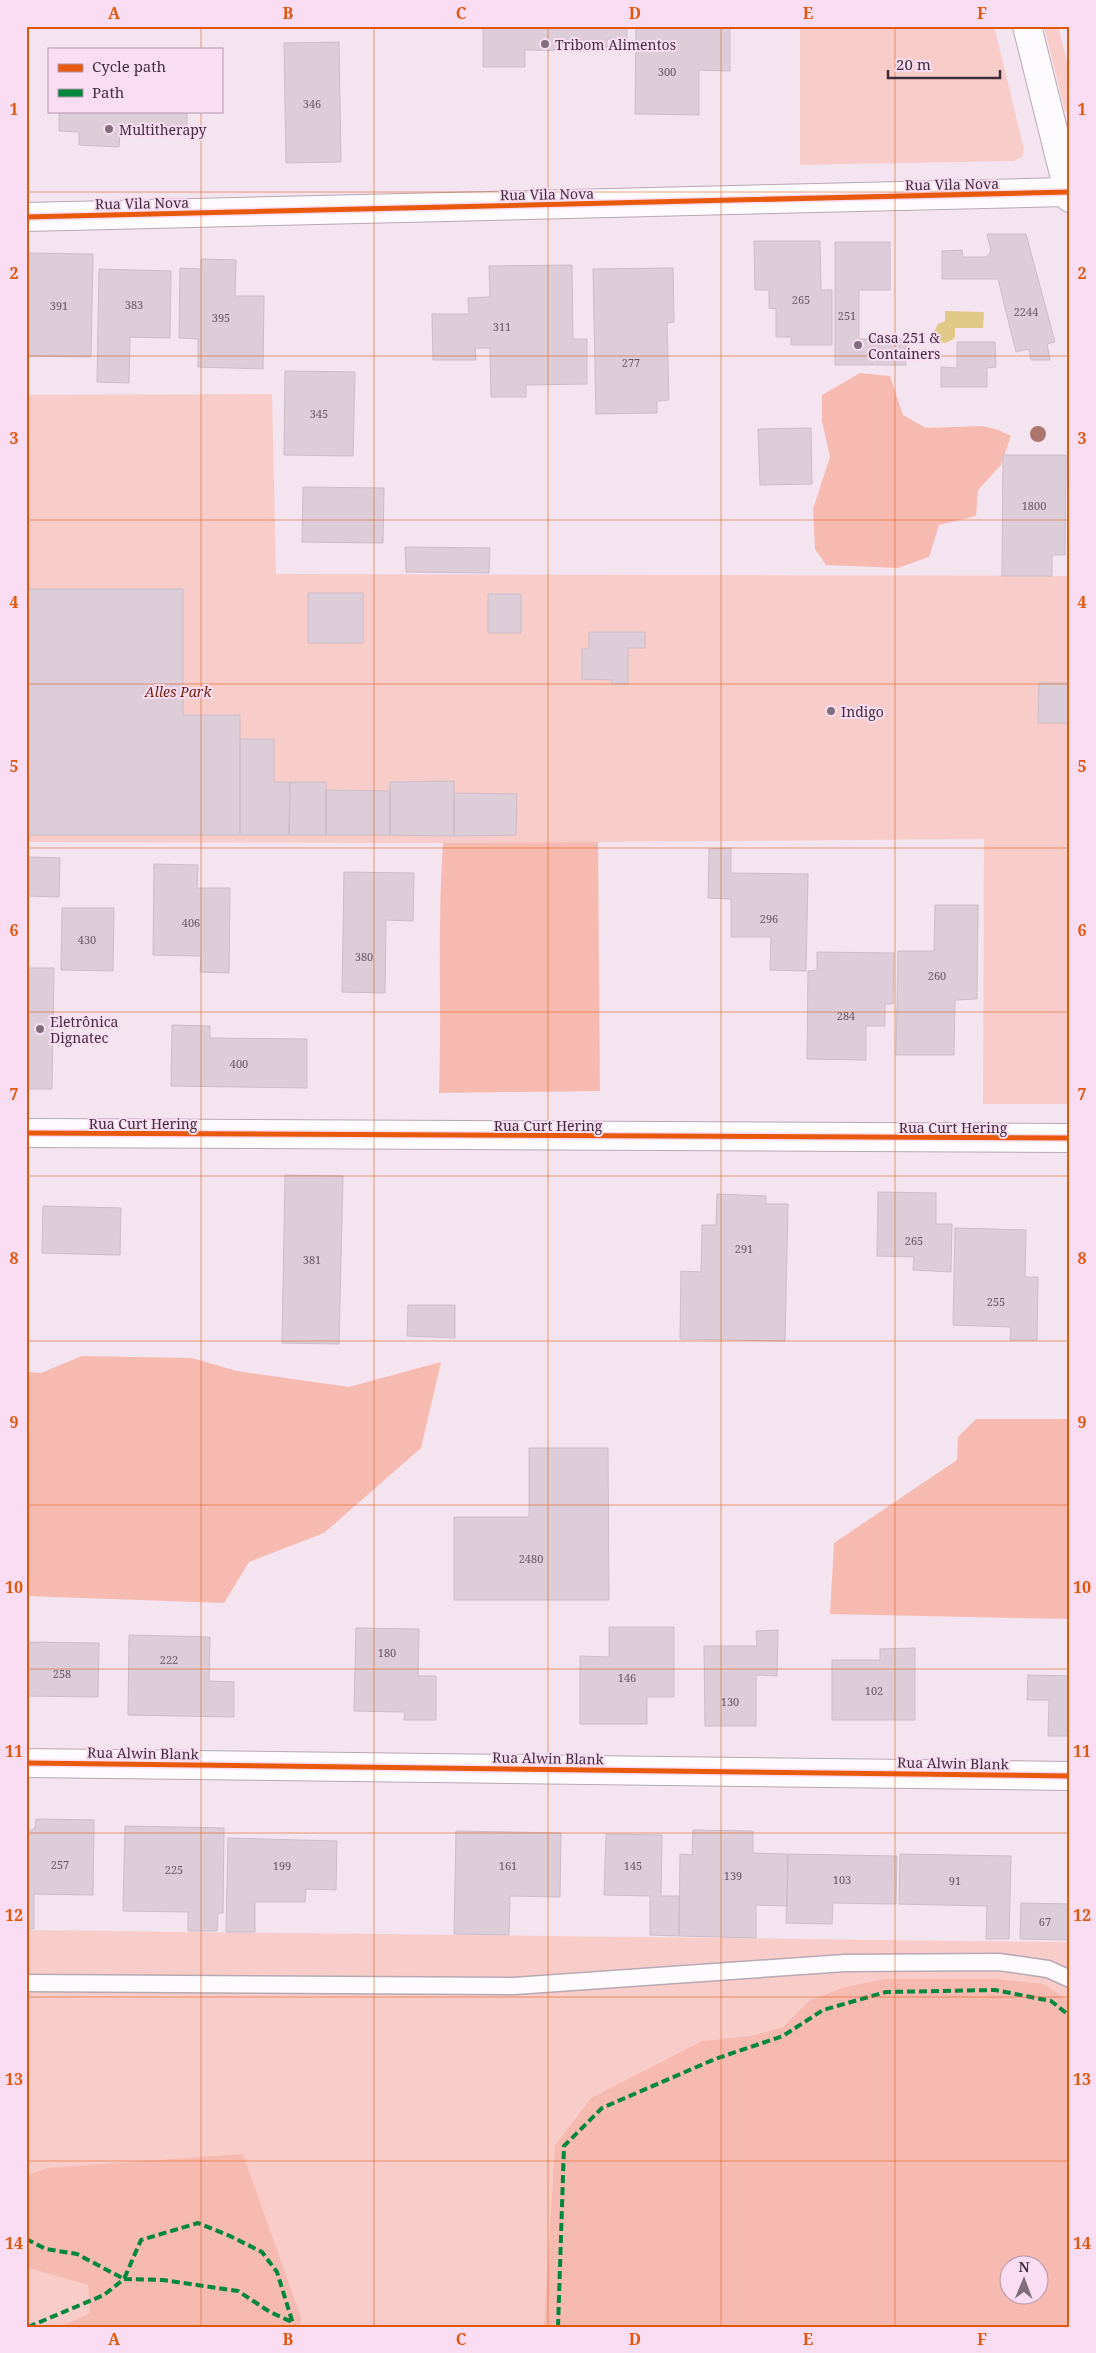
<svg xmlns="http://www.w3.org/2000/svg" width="1096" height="2353" font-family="'Noto Serif',serif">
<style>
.green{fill:#f8cdc9;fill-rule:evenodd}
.forest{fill:#f7bab1;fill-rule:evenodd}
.water{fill:#e0c986}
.building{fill:#ddcdd9;stroke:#cbbcc8}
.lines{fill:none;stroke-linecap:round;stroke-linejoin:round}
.service-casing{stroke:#b7a8b4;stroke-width:19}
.minor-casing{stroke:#b7a8b4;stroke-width:30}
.secondary-casing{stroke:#b7a8b4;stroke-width:30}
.service{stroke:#fdfbfd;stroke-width:16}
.minor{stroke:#fdfbfd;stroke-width:28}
.secondary{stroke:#fdfbfd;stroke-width:28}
.quiet{stroke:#00873e;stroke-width:4;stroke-dasharray:8 4;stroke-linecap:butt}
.cycleway-casing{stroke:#fbddf3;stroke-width:8}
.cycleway{stroke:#e8590c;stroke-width:5}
.tree{fill:#ac766f}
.grid{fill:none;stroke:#e0570e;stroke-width:1;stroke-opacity:0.55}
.poi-dot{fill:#806e7c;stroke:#fbddf3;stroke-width:2}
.labels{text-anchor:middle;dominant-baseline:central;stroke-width:4;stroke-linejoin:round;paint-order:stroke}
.number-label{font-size:11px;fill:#685664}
.poi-label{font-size:14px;fill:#412e3d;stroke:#fbddf3;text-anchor:start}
.street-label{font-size:14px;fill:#412e3d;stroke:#fbddf3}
.park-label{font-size:14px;font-style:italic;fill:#721c05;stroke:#fbddf3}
.neatline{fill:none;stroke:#e0570e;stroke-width:2}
.grid-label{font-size:16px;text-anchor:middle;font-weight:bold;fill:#e0570e}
</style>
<rect width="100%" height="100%" fill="#f4e4f0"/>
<path class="green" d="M800 26H994L1024 149 1022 157 1014 161 800 165Z
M1044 26H1058L1070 74V111L1065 112Z
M272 394 276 574 1070 576V1104H983L984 839 443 843 26 842V395Z
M26 1930 1070 1942V2327H26ZM1008 2266H1038V2296H1008Z"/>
<path class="forest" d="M860 373 890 376 903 415 926 428 982 426 996 429 1011 436 1001 465 978 490 976 516 939 525 929 557 898 568 826 565 815 549 813 509 830 457 822 421V395Z
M598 842 600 1091 439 1093C442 1010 437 926 443 843Z
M82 1356 192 1358 237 1371 349 1387 441 1362 421 1448 324 1533 249 1562 224 1603 26 1596V1372L41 1373Z
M976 1419H1070V1619L830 1614 834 1543 957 1460 958 1437Z
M885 1979H995L1044 1984 1070 2002V2327H544L555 2145 591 2098 702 2041 751 2036 783 2027 809 2001 845 1987ZM1008 2266H1038V2296H1008Z
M243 2154 301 2318 300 2327H60L90 2313 88 2285 26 2267V2176L47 2168Z"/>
<path class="water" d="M945 311 984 312 983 328H955V337L952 340 945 343 937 341 934 332 938 324 945 321Z"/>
<path class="building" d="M483 26H627V39H607V51L525 50V67H483Z
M636 26H730V71L699 70V115L635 114Z
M339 42 341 162 286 163 284 43Z
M59 111H187V126H159V132L120 131 119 147 79 145V132L59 131Z
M987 234H1026L1055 342 1047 344 1050 360H1031L1029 349 1016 352 998 279H942V251L962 250 963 257H987L991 251Z
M754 241H820L821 290H832V345H791V337H776V309L769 308V290H755Z
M835 242H890V290H859V339H906V365H835Z
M26 253 93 254 91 357 26 356Z
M201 259 236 260 235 296H264L263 369 198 367V339L179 338 180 268 201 269Z
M572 265 573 339H587V384L526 385V397H491L490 348H475L476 360H433L432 314H469L468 298 490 297 489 266Z
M673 268 674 322 667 323 669 400 657 401V413L596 414 593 269Z
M99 269 171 271 170 338 130 337 129 383 97 382Z
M957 342H995L996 367 987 368V387H941V367L957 368Z
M285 371 355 372 353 456 284 455Z
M811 428 812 484 760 485 758 429Z
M1003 455H1066L1065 555H1052V576H1002Z
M303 487 384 488 383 543 302 542Z
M405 547 490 548 489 573 406 572Z
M26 589H183V715H240V835H26Z
M308 593H363V643H308Z
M488 594H521V633H488Z
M589 632H645V648H628V684H612V680L582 679V649H589Z
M1039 683H1070V723H1038Z
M240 739H274V782H290L289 835H240Z
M454 781V836L390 835V782Z
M290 782H326V835H289Z
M326 790 390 791V835H326Z
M454 793 517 794 516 835 454 836Z
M731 848V873L808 874 806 971 770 970 771 937H731V899L708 898 709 849Z
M26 857 60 858 59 897 26 896Z
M154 864 198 865 197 888H230L229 973 200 972 201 956 153 955Z
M344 872 414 873 413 921 386 920 385 993 342 992Z
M935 905H978L977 999 955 1000 954 1055H896L898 951H934Z
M62 908H114L113 971 61 970Z
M817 952 894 953 893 1004H885V1026H866V1060L807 1059 808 971 817 970Z
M26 968H54L52 1089H26Z
M172 1025 210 1026V1038L307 1039V1088L171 1086Z
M285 1175 343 1176 339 1344 282 1343Z
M878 1192 936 1193V1224H952L951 1272 913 1270 914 1257 877 1256Z
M717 1194 766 1196V1204H788L785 1341 680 1339 681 1271 701 1272 702 1225H716Z
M43 1206 121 1208 120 1255 42 1253Z
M1069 1212H1070V1266H1068Z
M955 1228 1026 1230 1025 1277H1038L1037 1340H1010L1011 1327 953 1325Z
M408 1305H455V1338L407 1336Z
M529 1448H608L609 1600H454V1517H529Z
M609 1627H674V1697H647V1724H580V1656L609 1657Z
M356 1628 419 1629 418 1676H436V1720H404L405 1712 354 1711Z
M778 1630 777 1676 756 1675V1726H705L704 1646H757L756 1631Z
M129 1635 210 1637 209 1681 234 1682V1717L128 1715Z
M26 1642 99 1643 98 1697 26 1696Z
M915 1648V1720H832V1660H880V1649Z
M1028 1675 1070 1676V1736H1048L1049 1700H1027Z
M36 1819 94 1820 93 1895 34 1894V1929H26V1833L35 1828Z
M125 1826 224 1828 223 1913H218L217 1931H188V1912L123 1911Z
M693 1830 753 1831V1853L788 1854 787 1906 756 1905V1938L679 1936 680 1854 692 1855Z
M456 1831 561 1833 560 1897 510 1896 509 1935 454 1934Z
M606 1834 662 1835 661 1896H679V1936L650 1935V1896L604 1895Z
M228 1838 337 1841 336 1890 306 1889 305 1902H255V1932H226Z
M788 1854 897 1856 896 1904 833 1903 832 1924 786 1923Z
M900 1854 1011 1856 1009 1939H986L987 1906 899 1904Z
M1021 1903 1070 1904V1940L1020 1939Z"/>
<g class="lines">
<g class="service-casing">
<path id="service" d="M26 1983 514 1986 845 1963 999 1962 1048 1969 1070 1979"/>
</g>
<g class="minor-casing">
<path id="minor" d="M26 217 1068 192
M26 1133 1070 1138
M26 1763 1070 1776"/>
</g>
<g class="secondary-casing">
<path id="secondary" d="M1027 26 1070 198"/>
</g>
<use href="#service" class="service"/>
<use href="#minor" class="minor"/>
<use href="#secondary" class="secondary"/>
<path class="quiet" d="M26 2239 46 2249 77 2254 124 2279 141 2240 198 2223 230 2236 262 2252 277 2272 294 2327
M28 2327 104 2295 124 2279 163 2280 238 2291 270 2312 292 2322
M558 2327 564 2146 602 2108 715 2059 783 2036 823 2010 886 1992 995 1990 1051 2001 1070 2016"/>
<g class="cycleway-casing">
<path id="cycleway" d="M26 217 1070 192
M26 1133 1070 1138
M26 1763 1070 1776"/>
</g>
<use href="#cycleway" class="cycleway"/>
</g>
<circle class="tree" cx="1038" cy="434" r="8"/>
<path class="grid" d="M201 26V49M374 26V2327M548 26V2327M721 26V2327M895 26V2327M201 111V2327M26 192H1070M26 356H1070M26 520H1070M26 684H1070M26 848H1070M26 1012H1070M26 1176H1070M26 1341H1070M26 1505H1070M26 1669H1070M26 1833H1070M26 1997H1070M26 2161H1070"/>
<g class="poi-dot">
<circle cx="545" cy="44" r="5"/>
<circle cx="109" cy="129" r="5"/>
<circle cx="858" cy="345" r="5"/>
<circle cx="831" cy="711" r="5"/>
<circle cx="40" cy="1029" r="5"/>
</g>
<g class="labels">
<g class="number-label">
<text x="667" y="71">300</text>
<text x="312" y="103">346</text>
<text x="801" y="299">265</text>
<text x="134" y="304">383</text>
<text x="59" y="305">391</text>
<text x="1026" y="311">2244</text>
<text x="847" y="315">251</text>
<text x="221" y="317">395</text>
<text x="502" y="326">311</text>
<text x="631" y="362">277</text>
<text x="319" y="413">345</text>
<text x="1034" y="505">1800</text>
<text x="769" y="918">296</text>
<text x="191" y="922">406</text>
<text x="87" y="939">430</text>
<text x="364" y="956">380</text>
<text x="937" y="975">260</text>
<text x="846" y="1015">284</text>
<text x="239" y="1063">400</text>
<text x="914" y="1240">265</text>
<text x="744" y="1248">291</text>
<text x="312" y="1259">381</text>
<text x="996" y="1301">255</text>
<text x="531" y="1558">2480</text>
<text x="387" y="1652">180</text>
<text x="169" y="1659">222</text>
<text x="62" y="1673">258</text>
<text x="627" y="1677">146</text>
<text x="874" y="1690">102</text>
<text x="730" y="1701">130</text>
<text x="60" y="1864">257</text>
<text x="282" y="1865">199</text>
<text x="508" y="1865">161</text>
<text x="633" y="1865">145</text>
<text x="174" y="1869">225</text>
<text x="733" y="1875">139</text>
<text x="842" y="1879">103</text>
<text x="955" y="1880">91</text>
<text x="1045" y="1921">67</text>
</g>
<g class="poi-label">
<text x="555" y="44">Tribom Alimentos</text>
<text x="119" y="129">Multitherapy</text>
<text x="868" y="337">Casa 251 &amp;<tspan x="868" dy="16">Containers</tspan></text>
<text x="841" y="711">Indigo</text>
<text x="50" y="1021">Eletrônica<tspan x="50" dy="16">Dignatec</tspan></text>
</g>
<g class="street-label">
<text transform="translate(952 184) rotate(-1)">Rua Vila Nova</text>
<text transform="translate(547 194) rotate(-1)">Rua Vila Nova</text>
<text transform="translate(142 203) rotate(-1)">Rua Vila Nova</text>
<text x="143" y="1123">Rua Curt Hering</text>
<text x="548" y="1125">Rua Curt Hering</text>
<text x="953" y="1127">Rua Curt Hering</text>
<text transform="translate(143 1753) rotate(1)">Rua Alwin Blank</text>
<text transform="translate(548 1758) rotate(1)">Rua Alwin Blank</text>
<text transform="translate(953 1763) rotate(1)">Rua Alwin Blank</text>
</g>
<g class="park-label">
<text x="178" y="691">Alles Park</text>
</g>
</g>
<rect width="1096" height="2353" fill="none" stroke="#fbddf3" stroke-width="55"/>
<rect x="48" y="48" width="175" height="65" fill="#fbddf3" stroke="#b197aa"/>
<rect x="58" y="64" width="25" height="8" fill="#e8590c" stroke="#b197aa"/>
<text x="92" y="72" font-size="15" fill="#412e3d">Cycle path</text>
<rect x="58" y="89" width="25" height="8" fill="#00873e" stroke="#b197aa"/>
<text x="92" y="98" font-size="15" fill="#412e3d">Path</text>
<g transform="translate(1024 2280) rotate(1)"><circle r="24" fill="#fbddf3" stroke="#b197aa"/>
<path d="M0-4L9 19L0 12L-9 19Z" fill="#806e7c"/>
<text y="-8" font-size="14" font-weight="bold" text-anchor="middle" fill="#412e3d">N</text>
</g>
<path d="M888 70v8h112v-8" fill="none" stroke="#412e3d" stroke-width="2.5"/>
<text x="896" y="70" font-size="15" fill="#412e3d" stroke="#fbddf3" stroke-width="4" paint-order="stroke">20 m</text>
<rect x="28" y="28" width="1040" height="2298" class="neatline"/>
<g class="grid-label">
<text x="114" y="19">A</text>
<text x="288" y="19">B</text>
<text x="461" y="19">C</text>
<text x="635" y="19">D</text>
<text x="808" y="19">E</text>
<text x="982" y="19">F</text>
<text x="14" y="115">1</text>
<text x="1082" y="115">1</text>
<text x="14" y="279">2</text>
<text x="1082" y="279">2</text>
<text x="14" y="444">3</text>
<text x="1082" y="444">3</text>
<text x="14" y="608">4</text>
<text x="1082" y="608">4</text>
<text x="14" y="772">5</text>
<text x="1082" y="772">5</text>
<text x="14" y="936">6</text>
<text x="1082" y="936">6</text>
<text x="14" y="1100">7</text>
<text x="1082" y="1100">7</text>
<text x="14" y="1264">8</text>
<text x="1082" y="1264">8</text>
<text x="14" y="1428">9</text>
<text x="1082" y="1428">9</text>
<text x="14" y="1593">10</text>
<text x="1082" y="1593">10</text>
<text x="14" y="1757">11</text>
<text x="1082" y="1757">11</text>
<text x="14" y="1921">12</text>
<text x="1082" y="1921">12</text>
<text x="14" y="2085">13</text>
<text x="1082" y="2085">13</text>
<text x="14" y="2249">14</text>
<text x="1082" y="2249">14</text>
<text x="114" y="2345">A</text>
<text x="288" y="2345">B</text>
<text x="461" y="2345">C</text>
<text x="635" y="2345">D</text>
<text x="808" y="2345">E</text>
<text x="982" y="2345">F</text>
</g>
</svg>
